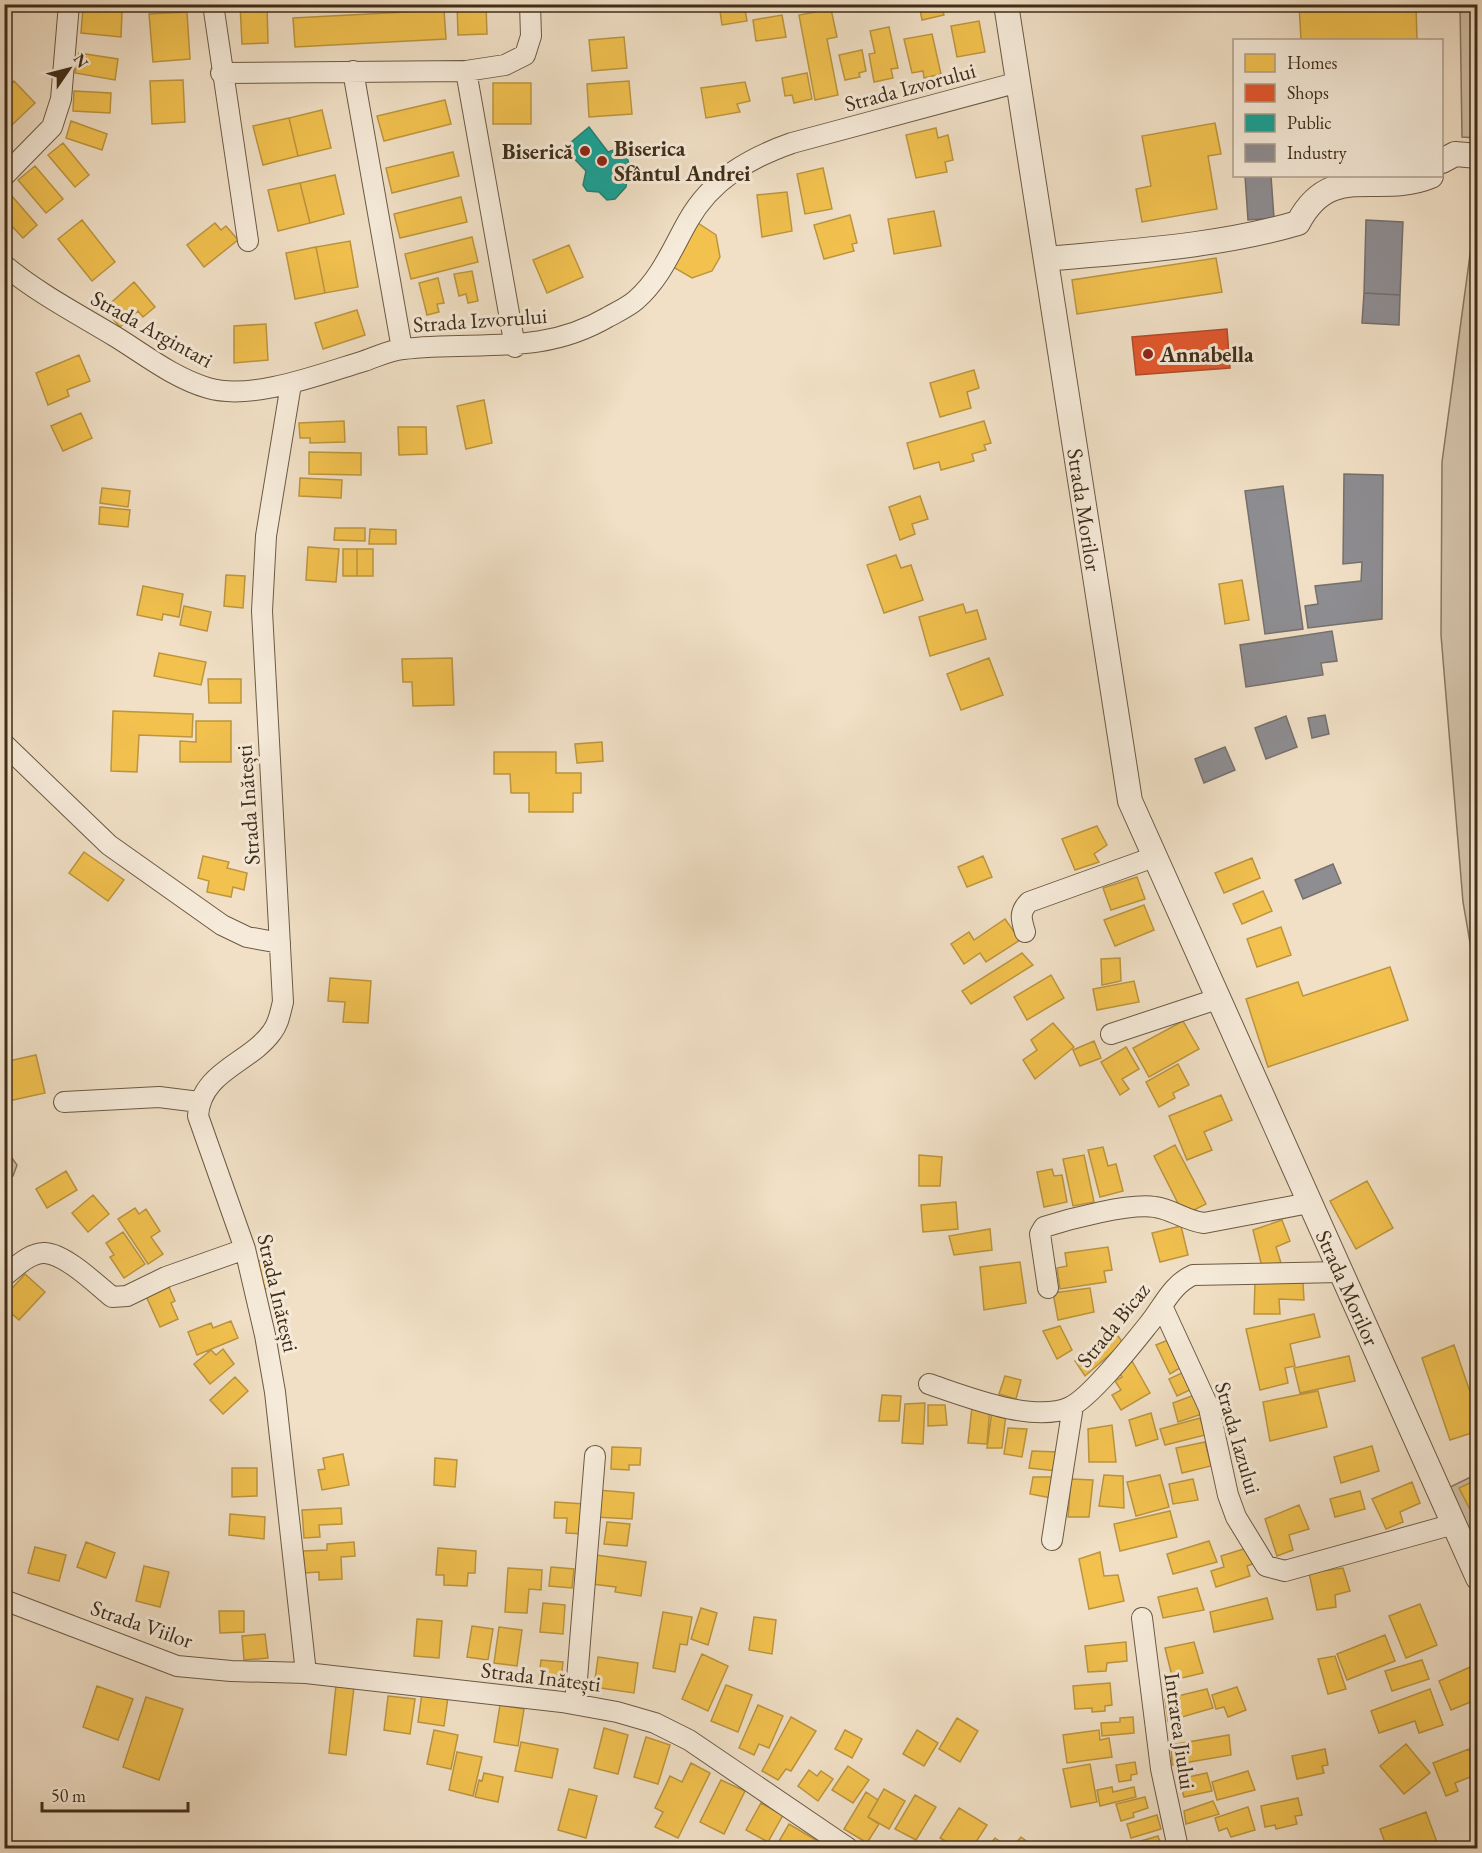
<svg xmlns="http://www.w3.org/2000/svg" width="1482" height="1853" font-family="'EB Garamond',serif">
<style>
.green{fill:#d3c2a8;stroke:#897860;stroke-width:1.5}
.homes{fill:#f2c14e;stroke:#bc953e;stroke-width:1.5}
.shops{fill:#e4572e;stroke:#b24a27;stroke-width:1.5}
.public{fill:#17a398;stroke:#238072;stroke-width:1.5}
.industry{fill:#8d8d92;stroke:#76706d;stroke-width:1.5}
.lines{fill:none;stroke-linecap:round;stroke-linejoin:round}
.minor-casing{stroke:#6c5a44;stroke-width:22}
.tertiary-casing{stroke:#6c5a44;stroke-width:26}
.minor{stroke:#f6ebda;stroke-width:20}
.tertiary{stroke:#f6ebda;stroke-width:24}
.poi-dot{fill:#8f2418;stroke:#f6ebda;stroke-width:2}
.labels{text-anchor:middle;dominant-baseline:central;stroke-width:6;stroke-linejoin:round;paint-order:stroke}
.street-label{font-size:22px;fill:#3f2d18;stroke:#f6ebda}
.poi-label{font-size:22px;font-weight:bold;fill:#3f2d18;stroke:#f6ebda;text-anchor:start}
</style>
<rect width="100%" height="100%" fill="#f1e0c6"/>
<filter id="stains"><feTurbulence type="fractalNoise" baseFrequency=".00333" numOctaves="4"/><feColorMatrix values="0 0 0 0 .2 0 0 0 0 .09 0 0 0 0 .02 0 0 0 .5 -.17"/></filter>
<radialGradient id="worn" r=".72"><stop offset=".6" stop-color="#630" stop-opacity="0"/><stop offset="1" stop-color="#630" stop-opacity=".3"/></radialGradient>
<path class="green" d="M1460 5H1477V138L1462 137Z
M1477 203 1478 545 1475 596 1478 612 1477 983 1463 902 1441 635 1442 462Z
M4 1147 17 1165 13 1176 5 1179Z
M1477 1474V1547L1450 1487Z"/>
<path class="homes" d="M240 4H267L268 43 242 44Z
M457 4H486L487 34 458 35Z
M719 4H744L747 21 722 25Z
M919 4H941L944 15 922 20Z
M1299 4H1416L1417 40H1301Z
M83 8 122 12 121 37 81 33Z
M831 9 837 37 827 39 838 95 815 100 799 15Z
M444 10 446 39 295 47 293 18Z
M187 12 190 59 153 62 149 14Z
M782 15 786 37 756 41 753 20Z
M979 21 985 52 957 57 951 26Z
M889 27 898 68 891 69 893 78 874 82 869 54 875 53 870 31Z
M932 34 941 74 924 78 923 71 912 73 904 39Z
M624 37 627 68 592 71 589 40Z
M862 50 866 71 859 73 860 77 845 80 839 55Z
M79 53 118 59 115 80 75 73Z
M807 73 812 99 794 103 792 95 785 96 782 78Z
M183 80 185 122 152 124 150 81Z
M14 81 35 103 12 125 8 120 4 123V91Z
M629 81 632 114 589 117 587 84Z
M745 82 750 101 737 104 740 112 706 118 701 88Z
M493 83H531V124H493Z
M74 91 111 93 110 113 73 111Z
M445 100 451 124 384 141 377 116Z
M322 110 331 148 298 156 289 118Z
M289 118 298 156 263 165 253 126Z
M71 121 107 134 102 150 66 138Z
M1215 123 1221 154 1208 156 1217 209 1142 222 1136 189 1151 186 1142 136Z
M936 128 938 138 948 135 953 160 945 162 947 172 916 178 906 135Z
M63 143 89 175 75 187 48 155Z
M453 152 459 176 392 193 386 168Z
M35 166 63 199 46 213 18 180Z
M823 168 832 209 805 214 797 174Z
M335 175 344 214 310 223 300 183Z
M300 183 310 223 278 231 268 190Z
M787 192 792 231 762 237 757 195Z
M11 195 37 225 23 238 4 218V200Z
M461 197 467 222 400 238 394 214Z
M934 211 941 246 894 254 888 219Z
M850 215 857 243 852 244 854 251 824 259 814 225Z
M82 220 115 262 92 281 58 239Z
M215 223 221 230 226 226 238 240 204 267 187 245Z
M698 223 716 235 720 257 712 271 692 278 673 267Z
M472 237 478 262 411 279 405 254Z
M350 241 358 287 325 293 316 247Z
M569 245 583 277 547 293 533 260Z
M316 247 325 293 295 299 286 253Z
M1216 258 1222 292 1077 314 1072 280Z
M472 271 478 301 468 303 466 294 459 296 454 274Z
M438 278 444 303 437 304 439 312 427 315 419 283Z
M134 282 155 307 143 317 138 311 120 327 104 309Z
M357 310 365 335 323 349 315 323Z
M266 324 268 360 234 363V326Z
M79 355 90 381 67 390 69 396 48 405 36 373Z
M974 370 979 388 967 392 971 408 940 417 930 383Z
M484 400 492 443 466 449 457 406Z
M81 413 92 438 63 451 51 426Z
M344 421 345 442 310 443V438H300L299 423Z
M984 421 991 443 984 445 986 450 972 454 974 461 941 470 939 462 914 469 907 443Z
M398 427H426L427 454 399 455Z
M309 452 361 453V475L309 474Z
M300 478 342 480 341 498 299 496Z
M102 488 130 491 128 507 100 503Z
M920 496 928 519 912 524 915 534 900 540 889 507Z
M100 507 130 510 128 527 99 524Z
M335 528H365V541L334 540Z
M370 529 396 530V544H369Z
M308 547 339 549 336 582 306 580Z
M343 549H357V576H343Z
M357 549H373V576H357Z
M896 555 901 568 911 565 923 600 884 613 867 565Z
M226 575 245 576 243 608 224 606Z
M1242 580 1249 620 1225 624 1219 584Z
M143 586 183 594 179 617 163 614 162 620 137 615Z
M963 604 966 613 977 610 986 639 930 656 919 617Z
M184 606 211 612 207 631 180 625Z
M159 653 206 662 201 685 154 676Z
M452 658 454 705 413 706 412 682H403L402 659Z
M989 658 1003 695 961 710 947 674Z
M208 679H241V703H209Z
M113 711 193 714 192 737 139 735 137 772 111 771Z
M196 721H231V762H180V741L196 742Z
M602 742 603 761 577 763 575 744Z
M494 752H556V773H581V793H573V812H529V793H511L510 774H494Z
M1097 826 1107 845 1094 854 1099 862 1075 870 1062 839Z
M84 852 124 880 108 901 69 873Z
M203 856 229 862 227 868 247 873 244 890 233 887 231 897 207 892 209 881 198 878Z
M983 856 992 877 967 887 958 867Z
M1252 858 1260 878 1224 893 1215 873Z
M1137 877 1145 899 1111 910 1103 888Z
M1263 891 1272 911 1242 924 1233 904Z
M1144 905 1154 930 1115 946 1104 920Z
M1005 919 1020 940 986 962 980 953 964 964 951 944 969 932 974 940Z
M1281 927 1291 955 1257 967 1247 939Z
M1022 953 1033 965 971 1004 962 991Z
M1120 958 1121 981 1102 985 1101 959Z
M1390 967 1408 1020 1268 1067 1246 999 1298 982 1303 996Z
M1051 975 1064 998 1027 1020 1014 997Z
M330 978 371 981 368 1023 343 1022 345 1002 328 1001Z
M1134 981 1139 1002 1097 1010 1093 989Z
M1183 1021 1199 1049 1149 1077 1133 1048Z
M1053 1023 1074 1047 1035 1079 1023 1060 1037 1050 1031 1040Z
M1094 1041 1101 1058 1080 1066 1073 1050Z
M1126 1047 1139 1069 1122 1079 1129 1089 1120 1095 1101 1062Z
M36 1055 45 1093 4 1102V1062Z
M1178 1064 1189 1085 1173 1093 1175 1098 1159 1107 1146 1082Z
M1221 1095 1232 1120 1204 1132 1212 1150 1187 1160 1169 1116Z
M1175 1145 1206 1204 1184 1215 1154 1156Z
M1103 1147 1108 1166 1116 1164 1123 1191 1100 1197 1088 1150Z
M919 1155 942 1157 940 1186H919Z
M1084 1155 1094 1202 1073 1206 1063 1159Z
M1052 1169 1054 1176 1062 1175 1067 1202 1044 1207 1037 1172Z
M66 1171 77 1190 47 1208 36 1189Z
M1367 1181 1393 1228 1356 1249 1330 1201Z
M93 1195 109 1214 88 1232 72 1213Z
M956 1202 958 1229 923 1232 921 1205Z
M135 1208 139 1214 146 1209 160 1231 151 1237 163 1254 148 1264 118 1219Z
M1282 1220 1290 1241 1276 1247 1281 1263 1262 1267 1253 1230Z
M1181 1226 1188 1255 1160 1262 1152 1233Z
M990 1229 992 1250 954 1255 949 1236Z
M123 1232 145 1264 124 1278 110 1257 114 1255 106 1243Z
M1108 1247 1112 1270 1104 1271 1106 1282 1060 1289 1057 1268 1067 1266 1065 1253Z
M270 1258 278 1285 261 1290 253 1263Z
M1020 1262 1026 1303 984 1310 980 1267Z
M25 1274 45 1292 19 1320 4 1307V1297Z
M1255 1282 1303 1283 1304 1300 1279 1299 1280 1314H1254Z
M168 1285 175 1301 171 1303 178 1319 160 1327 146 1296Z
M1090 1288 1094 1312 1058 1320 1053 1293Z
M1314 1314 1320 1337 1290 1344 1295 1366 1285 1368 1288 1383 1260 1390 1246 1329Z
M231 1321 238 1338 197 1355 188 1332 211 1323 213 1328Z
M1060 1326 1072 1350 1057 1359 1043 1331Z
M1114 1330 1123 1343 1085 1376 1075 1361Z
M1173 1338 1185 1365 1170 1374 1156 1345Z
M1454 1345 1478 1415V1431L1450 1440 1422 1358Z
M223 1349 234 1364 210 1384 194 1364 211 1350 216 1355Z
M1349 1356 1355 1381 1300 1393 1294 1368Z
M1132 1361 1150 1393 1121 1410 1112 1395 1121 1390 1115 1381 1122 1377 1117 1369Z
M1186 1371 1194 1388 1177 1396 1169 1379Z
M1005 1376 1021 1380 1016 1399 999 1394Z
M235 1377 248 1391 223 1414 210 1400Z
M1318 1391 1327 1427 1270 1441 1263 1402Z
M1197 1394 1202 1414 1178 1422 1173 1403Z
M882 1395 901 1396 899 1421H879Z
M925 1403 923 1444 902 1443 905 1404Z
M928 1405H945L947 1425 928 1426Z
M990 1406 987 1444 968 1443 972 1407Z
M992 1411 1006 1414 1002 1448H987Z
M1151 1413 1158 1439 1136 1446 1129 1420Z
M1200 1418 1205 1435 1165 1445 1160 1429Z
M1112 1425 1116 1462H1089L1088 1429Z
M1008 1428 1027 1429 1022 1457 1004 1454Z
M1205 1442 1211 1466 1182 1473 1176 1448Z
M1372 1446 1379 1471 1341 1483 1334 1457Z
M612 1447 641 1448 640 1465H629V1470L611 1469Z
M1032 1451 1059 1452 1057 1471 1029 1468Z
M343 1454 349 1485 322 1490 318 1470 325 1469 323 1458Z
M435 1458 457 1460 455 1487 434 1485Z
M232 1468H257V1496L232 1497Z
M1104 1475 1123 1476 1124 1508 1099 1506Z
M1160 1475 1169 1507 1136 1516 1127 1482Z
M1033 1477H1054L1052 1498 1030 1494Z
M1071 1479 1093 1480 1089 1517H1068Z
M1193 1479 1198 1500 1173 1504 1169 1484Z
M1478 1479V1518L1475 1519 1459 1488Z
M1412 1482 1420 1503 1400 1512 1403 1522 1386 1529 1372 1499Z
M597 1490 634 1493 632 1519 595 1517Z
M1360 1491 1365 1509 1335 1517 1330 1499Z
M555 1502 585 1504 584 1534 566 1533 567 1518H554Z
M1299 1505 1309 1529 1289 1535 1293 1550 1277 1556 1265 1519Z
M341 1508 342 1524 319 1525 320 1537 304 1538 302 1510Z
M1170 1511 1177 1537 1120 1551 1114 1524Z
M230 1514 265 1517 264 1539 229 1535Z
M607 1522 630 1524 627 1546 604 1544Z
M1209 1541 1217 1562 1173 1574 1167 1554Z
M86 1542 115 1553 106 1578 77 1567Z
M354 1542 355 1556 341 1557 342 1579 319 1580V1572L305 1573 303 1551 327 1550V1544Z
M35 1547 66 1555 59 1581 28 1573Z
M1250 1547 1255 1563 1247 1566 1250 1576 1216 1587 1211 1571 1224 1567 1221 1556Z
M438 1548 476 1551 475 1573H468L467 1586 444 1585V1575H436Z
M1100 1552 1104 1576 1118 1575 1124 1601 1089 1609 1079 1559Z
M596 1555 646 1562 641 1596 615 1592 616 1587 592 1584Z
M144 1566 169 1572 160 1607 136 1601Z
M551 1567 574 1569 572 1588 549 1586Z
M508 1568 542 1570 541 1590 529 1589 527 1613 505 1612Z
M1343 1568 1350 1591 1335 1595 1336 1607 1317 1610 1309 1573Z
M1197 1588 1204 1610 1163 1618 1158 1597Z
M1267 1598 1273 1619 1214 1632 1210 1612Z
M543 1603 565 1605 563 1634 540 1632Z
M1420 1604 1437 1645 1406 1658 1389 1616Z
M701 1608 717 1613 708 1645 691 1639Z
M219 1611H244V1632L220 1633Z
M663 1612 692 1617 687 1645 680 1644 675 1672 653 1668Z
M754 1617 776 1620 772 1654 749 1650Z
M417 1619 442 1621 439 1658 414 1656Z
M472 1626 493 1629 488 1660 467 1657Z
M499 1627 522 1630 517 1666 494 1663Z
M265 1634 268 1658 244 1660 242 1636Z
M1385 1635 1395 1661 1347 1680 1337 1654Z
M1126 1642 1127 1661 1107 1663 1106 1671 1088 1672 1085 1646Z
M1194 1642 1203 1673 1173 1680 1165 1648Z
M702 1654 728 1666 708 1711 682 1699Z
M1335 1656 1346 1689 1328 1694 1318 1659Z
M598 1657 638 1663 634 1693 594 1687Z
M541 1660 563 1662 560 1688 538 1686Z
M1422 1660 1429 1679 1392 1691 1385 1671Z
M1477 1664 1478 1699 1451 1710 1439 1681Z
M1110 1683 1112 1705 1105 1706V1711L1092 1712V1708L1075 1709 1073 1686Z
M336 1685 354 1687 346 1755 329 1753Z
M726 1685 752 1695 738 1732 711 1721Z
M97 1686 133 1699 118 1740 83 1727Z
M1237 1687 1246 1710 1228 1717 1224 1707 1216 1709 1212 1695Z
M1207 1689 1213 1708 1168 1721 1165 1699Z
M1430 1689 1443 1725 1419 1733 1415 1721 1379 1733 1371 1711Z
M422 1693 448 1697 444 1726 418 1722Z
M388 1696 415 1699 410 1734 384 1730Z
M146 1697 183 1709 159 1780 123 1767Z
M500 1705 524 1709 518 1746 494 1742Z
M758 1705 783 1716 769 1748 759 1744 754 1755 739 1748Z
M791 1717 816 1731 791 1771 786 1769 778 1780 762 1771Z
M1133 1717 1134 1733 1102 1736 1101 1723 1120 1722V1718Z
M957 1718 978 1731 960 1762 939 1749Z
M604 1728 628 1735 618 1774 594 1768Z
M434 1730 458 1735 451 1769 427 1764Z
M845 1730 862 1739 852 1758 835 1749Z
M917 1730 938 1743 924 1766 903 1754Z
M1099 1730 1100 1740 1109 1738 1112 1757 1067 1763 1063 1735Z
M1229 1735 1231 1755 1172 1765 1171 1745Z
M646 1737 670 1745 658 1784 634 1777Z
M521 1742 558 1749 552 1778 515 1771Z
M1406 1744 1430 1773 1404 1794 1380 1766Z
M1325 1749 1328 1765 1322 1766 1324 1773 1297 1779 1292 1756Z
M1469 1749 1478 1774 1455 1783 1458 1791 1446 1796 1433 1763Z
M457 1752 482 1757 473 1796 449 1790Z
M1135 1762 1137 1774 1131 1775V1780L1119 1782 1116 1765Z
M691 1763 710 1773 678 1838 655 1827 663 1812 655 1808 670 1776 682 1782Z
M1090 1764 1097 1802 1071 1807 1063 1769Z
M848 1766 869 1780 853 1803 832 1790Z
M809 1770 817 1776 821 1771 833 1779 818 1801 798 1786Z
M1248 1771 1255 1790 1217 1800 1212 1782Z
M484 1773 503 1777 498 1802 475 1797 479 1780 482 1781Z
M1207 1773 1212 1791 1184 1797 1179 1779Z
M721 1780 745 1791 724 1834 700 1822Z
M1112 1787 1113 1792 1134 1787 1136 1797 1100 1806 1097 1790Z
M569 1789 597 1796 586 1838 558 1830Z
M884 1789 905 1801 889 1829 868 1817Z
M866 1792 878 1800 868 1817 879 1824 867 1843 844 1829Z
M915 1795 936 1807 916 1840 895 1829Z
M1145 1797 1148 1808 1133 1813 1134 1817 1121 1821 1116 1804Z
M1298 1798 1302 1815 1295 1816 1297 1824 1276 1829 1275 1825 1265 1827 1261 1806Z
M1213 1801 1219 1814 1186 1824 1184 1811Z
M761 1803 783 1815 768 1842 746 1830Z
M1248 1807 1255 1830 1231 1837 1227 1828 1219 1831 1215 1818Z
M959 1808 987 1825 972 1848H957L940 1838Z
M1426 1812 1439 1848H1387L1380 1829Z
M1157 1815 1161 1829 1131 1838 1127 1824Z
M789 1824 826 1846 825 1848H775Z
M1158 1836 1162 1848 1124 1846Z
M1021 1837 1036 1848H1012Z
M995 1838 1008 1847 1007 1848H987Z"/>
<path class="shops" d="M1227 329 1230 368 1136 375 1132 337Z"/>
<path class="public" d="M589 127 608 152 616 149 627 157 629 164 623 173 627 177 626 187 615 199 607 200 599 192 587 191 583 185 586 171 564 148Z"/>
<path class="industry" d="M1245 176H1271L1274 218 1248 220Z
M1366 220 1403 222 1400 295 1364 293Z
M1364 293 1400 295 1399 325 1362 323Z
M1344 474 1383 475 1382 619 1308 628 1305 606 1318 604 1315 586 1361 581 1362 562 1343 564Z
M1283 486 1303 629 1265 634 1245 491Z
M1332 631 1337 661 1321 663 1323 675 1246 687 1240 645Z
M1325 715 1329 734 1312 738 1308 718Z
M1286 716 1297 747 1266 759 1255 728Z
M1225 747 1235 770 1204 783 1195 759Z
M1333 864 1341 883 1303 899 1295 880Z"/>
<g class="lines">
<g class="minor-casing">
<path id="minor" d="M213 4 248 241
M353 71 402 349
M466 71 515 347
M221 73 466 71 505 65 525 55 531 36 530 4
M4 176 52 127 61 99 69 4
M4 265C39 294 78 314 116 337 145 355 174 378 208 388 252 401 321 374 364 361 376 357 390 350 403 349 477 340 540 357 608 317 617 312 628 307 636 300 661 278 672 249 688 221 711 180 749 158 792 143L1019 82
M291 384 266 536 262 611 283 1002C280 1013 279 1023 272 1032 249 1064 201 1071 198 1116L245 1249 265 1335 275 1392 306 1673
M4 744 109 845 222 925 247 937 280 943
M1025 932C1021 919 1019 912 1029 902L1154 857
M1111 1034 1217 999
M64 1102 159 1097 199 1102
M4 1276C15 1268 30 1252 45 1253 65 1254 96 1284 112 1297L127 1296 166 1277 245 1249
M1048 1288 1040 1234 1044 1227C1069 1219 1129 1203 1155 1207 1172 1209 1186 1221 1204 1223L1309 1203
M1162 1306 1209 1408 1228 1495 1236 1517 1266 1566 1285 1571 1454 1524
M929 1384C965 1396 1034 1424 1070 1407 1091 1397 1132 1345 1148 1325 1163 1307 1171 1285 1193 1275L1340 1272
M1052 1540 1073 1406
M4 1600 177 1666 231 1671 306 1673 562 1702 617 1712 655 1723 689 1740 848 1848
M1142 1618 1161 1769 1178 1848
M575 1704 595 1456"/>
</g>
<g class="tertiary-casing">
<g id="tertiary">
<path id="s1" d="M1006 4 1130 801 1478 1578"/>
<path d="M1442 161 1455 154 1478 156"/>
<path d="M1046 259C1130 251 1216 247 1298 223 1331 160 1378 198 1431 176"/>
</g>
</g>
<use href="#minor" class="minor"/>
<use href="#tertiary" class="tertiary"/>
</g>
<g class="poi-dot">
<circle cx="585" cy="151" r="6"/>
<circle cx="602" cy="161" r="6"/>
<circle cx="1148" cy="354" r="6"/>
</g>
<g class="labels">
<g class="street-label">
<text transform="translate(910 87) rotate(-15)">Strada Izvorului</text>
<text transform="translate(480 320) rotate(-4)">Strada Izvorului</text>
<text transform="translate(152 329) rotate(29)">Strada Argintari</text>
<text stroke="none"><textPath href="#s1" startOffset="512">Strada Morilor</textPath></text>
<text transform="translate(248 805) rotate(-94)">Strada Inătești</text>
<text stroke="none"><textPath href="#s1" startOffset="1340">Strada Morilor</textPath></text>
<text transform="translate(278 1293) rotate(77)">Strada Inătești</text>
<text transform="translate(1113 1325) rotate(-51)">Strada Bicaz</text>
<text transform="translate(1238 1438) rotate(74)">Strada Iazului</text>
<text transform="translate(142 1624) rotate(19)">Strada Viilor</text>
<text transform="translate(541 1677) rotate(7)">Strada Inătești</text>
<text transform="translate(1180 1731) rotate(82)">Intrarea Jiului</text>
</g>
<g class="poi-label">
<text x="614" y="148">Biserica<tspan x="614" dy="25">Sfântul Andrei</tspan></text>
<text x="573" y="151" text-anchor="end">Biserică</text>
<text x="1160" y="354">Annabella</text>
</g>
</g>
<rect width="1482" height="1853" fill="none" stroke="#f1e0c6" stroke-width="24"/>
<rect x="6" y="6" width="1470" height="1841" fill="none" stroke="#3f2d18" stroke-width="3"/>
<rect x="12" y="12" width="1458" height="1829" fill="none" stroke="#3f2d18" stroke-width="1.5"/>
<rect x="1233" y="39" width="210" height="138" fill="#f6ebda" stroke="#ad9f8c" stroke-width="1.5"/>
<rect x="1245" y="54" width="30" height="18" fill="#f2c14e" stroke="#ad9f8c" stroke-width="1.5"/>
<text x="1287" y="69" font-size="18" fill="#3f2d18">Homes</text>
<rect x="1245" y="84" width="30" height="18" fill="#e4572e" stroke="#ad9f8c" stroke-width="1.5"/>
<text x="1287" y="99" font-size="18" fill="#3f2d18">Shops</text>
<rect x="1245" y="114" width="30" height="18" fill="#17a398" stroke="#ad9f8c" stroke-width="1.5"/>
<text x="1287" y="129" font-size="18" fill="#3f2d18">Public</text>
<rect x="1245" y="144" width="30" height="18" fill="#8d8d92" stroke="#ad9f8c" stroke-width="1.5"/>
<text x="1287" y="159" font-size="18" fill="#3f2d18">Industry</text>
<g transform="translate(69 69) rotate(55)" stroke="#f6ebda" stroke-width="4.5" paint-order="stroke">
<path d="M0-4.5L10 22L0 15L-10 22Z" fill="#3f2d18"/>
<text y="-9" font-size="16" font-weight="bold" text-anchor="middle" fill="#3f2d18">N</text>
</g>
<path d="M42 1802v9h146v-9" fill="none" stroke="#3f2d18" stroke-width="3"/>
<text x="51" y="1802" font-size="18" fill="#3f2d18" stroke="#f6ebda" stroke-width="4.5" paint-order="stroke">50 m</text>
<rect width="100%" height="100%" filter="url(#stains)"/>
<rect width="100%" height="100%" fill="url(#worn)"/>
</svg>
